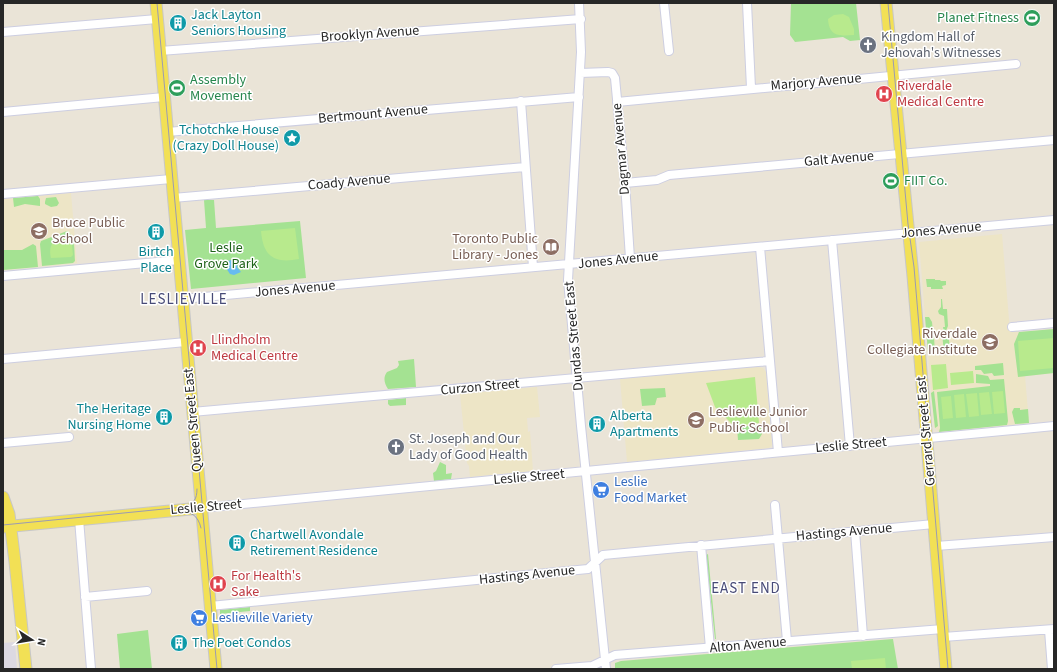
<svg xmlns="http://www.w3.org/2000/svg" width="1057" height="672" font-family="'Source Sans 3',sans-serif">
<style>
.industrial{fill:#dcd9e2}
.education{fill:#ede5c6}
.green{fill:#a4e292}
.pitch{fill:#b8ea8d}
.water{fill:#67bbef}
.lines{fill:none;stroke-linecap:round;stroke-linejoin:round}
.minor-casing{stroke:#cdcee1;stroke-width:10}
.major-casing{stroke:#c7c7c7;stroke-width:13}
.minor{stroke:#fff;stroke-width:8}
.major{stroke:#f2e055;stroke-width:11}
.tram{stroke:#9b9bb2;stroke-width:1}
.labels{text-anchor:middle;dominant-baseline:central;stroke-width:3;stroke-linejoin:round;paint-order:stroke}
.culture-label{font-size:14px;fill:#0d838f;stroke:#fff;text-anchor:start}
.leisure-label{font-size:14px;fill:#27864d;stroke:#fff;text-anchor:start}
.street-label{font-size:14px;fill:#272727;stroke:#fff}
.worship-label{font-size:14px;fill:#5b616d;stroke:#fff;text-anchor:start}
.health-label{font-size:14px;fill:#be3a42;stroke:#fff;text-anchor:start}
.education-label{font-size:14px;fill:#785e54;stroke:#fff;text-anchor:start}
.park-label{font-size:14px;fill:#1e6318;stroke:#fff}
.shop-label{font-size:14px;fill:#366cbe;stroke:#fff;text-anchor:start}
.neighbourhood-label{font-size:15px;letter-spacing:1px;fill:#474a77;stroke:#fff}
</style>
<rect width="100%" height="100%" fill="#eae4d7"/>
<path class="industrial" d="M15 642 17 669H3V643Z"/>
<path class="education" d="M71 193 77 263 3 270V199Z
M1002 234 1010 332 1019 331 1021 333 1054 329V373L1025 376 1029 423 939 432 934 427 919 242Z
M757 367 763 368 766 372 772 445 769 448 627 462 620 379Z
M537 387 540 417 527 418 528 432 530 431 533 471 470 477 469 466 467 463 460 394Z"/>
<path class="green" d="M791 3H856L860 40 850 41 843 37 795 42 790 35Z
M38 196 40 199V206L25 204 14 207 13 198Z
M56 197 59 203 57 206 51 207 45 204V202L46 198Z
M204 200H214L216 228 300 221 306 278 191 289 185 230 206 228Z
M67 231C76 236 74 251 75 261L73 263 42 266 40 244 41 241Z
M33 244 36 246 38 267 3 270V250H22Z
M926 279H935V280H940L941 281H946V285L942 286 943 289H931V287H927Z
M941 299H942L943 309H947L948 326 945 333 949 340 951 354 946 355 945 353H944L942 333H944L943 327H945L944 316 939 314 938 311 941 307Z
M925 317H929L932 322 933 332 930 334V336H934C934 343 937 353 928 352Z
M1054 329V373L1018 377 1014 344 1019 332Z
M414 359 416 387 388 389C384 383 383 377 387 372L397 368 399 365 398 361Z
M1003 363 1004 375 994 376 992 373 984 374 981 370H975V366Z
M976 374 988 376 990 380 1004 379 1008 421 1007 425 939 432 940 428 937 392 990 386V384L976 383Z
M665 388 666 397 657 398 655 405 642 406 640 389Z
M934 391 938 426 935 428 931 393Z
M406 398V405L390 406 388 404V400Z
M1014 408H1020V410L1028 409 1029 423 1015 424 1012 412Z
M757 425 761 428 762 434 759 439 738 440 737 427Z
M440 462 446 465V474L452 473 451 479 434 481 433 473 436 471Z
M708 554 716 639H715L706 555Z
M250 607V611L220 614V610Z
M148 630 152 669H120L117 634Z
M893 639 898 669H615V663L621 661Z"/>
<path class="pitch" d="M843 14 849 17 854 29V35C840 36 829 37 828 19L834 15Z
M295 228 299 259C274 264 263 256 261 231Z
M64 236H71L73 255 71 257 51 258C48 247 53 238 64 236Z
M1054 338V368L1020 371 1018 341Z
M946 364 948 388 933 390 931 365Z
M973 371 974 383 951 385 950 373Z
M755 377 759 423 734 426 715 407 706 383Z
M1003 391 1005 413 994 414 992 392Z
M989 392 992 414 981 415 979 393Z
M977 393 979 416 969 417 966 394Z
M964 394 966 417 956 418 954 395Z
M951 396 953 418 943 419 941 397Z
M885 658 886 669H852L851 661Z"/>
<path class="water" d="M235 259 240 261 238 263 237 267 241 272 234 275 230 274 226 268 228 261Z"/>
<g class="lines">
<g class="minor-casing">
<path id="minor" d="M579 3 581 52 568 280 581 426 606 669
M664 3 669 51
M747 3 751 88
M3 32 157 19
M160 51 581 19
M580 73 608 72 612 73 615 78 625 183 630 258
M521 101 533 267
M617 102 1016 64
M3 112 164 97
M167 132 579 97
M625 183 657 180 669 175 1054 140
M3 194 171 179
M173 198 525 167
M832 240 850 446
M760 247 778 452
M3 276 179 260
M182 299 1054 220
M1012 327 1054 323
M3 359 186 342
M192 412 769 361
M3 443 69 437
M775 505 787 641
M201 508 1054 426
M79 519 91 669
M855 531 863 636
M701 545 710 648
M936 546 1054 537
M85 597 147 591
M210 606 588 569 603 555 934 524
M1049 630 1052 669
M943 637 1054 629
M556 669 592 666 615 655 943 629"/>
</g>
<g class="major-casing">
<path id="major" d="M156 3 216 669
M886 3 913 276 946 669
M3 497 9 514 15 562 26 669
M3 527 201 508"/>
</g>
<use href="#minor" class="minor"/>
<use href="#major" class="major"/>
<path class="tram" d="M157 3 217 669
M888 3 908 224 914 267 948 669
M178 512C191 511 198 515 201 528
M3 525 184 507C194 504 197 499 197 489"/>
</g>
<defs>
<g id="stadium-disc" transform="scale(0.9)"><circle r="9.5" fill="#2e9e5b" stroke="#fff"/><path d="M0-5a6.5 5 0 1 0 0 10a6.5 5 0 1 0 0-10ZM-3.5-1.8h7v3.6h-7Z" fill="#fff"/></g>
<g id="building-disc" transform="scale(0.9)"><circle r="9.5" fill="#0f9aa8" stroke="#fff"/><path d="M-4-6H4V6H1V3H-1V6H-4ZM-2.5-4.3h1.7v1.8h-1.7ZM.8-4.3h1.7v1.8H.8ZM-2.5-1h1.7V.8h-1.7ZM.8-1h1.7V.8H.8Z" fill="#fff"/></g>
<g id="church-disc" transform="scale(0.9)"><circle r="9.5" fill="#6b7280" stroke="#fff"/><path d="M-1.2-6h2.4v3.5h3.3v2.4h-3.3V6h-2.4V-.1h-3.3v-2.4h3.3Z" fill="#fff"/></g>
<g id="hospital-disc" transform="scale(0.9)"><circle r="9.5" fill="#e0444e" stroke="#fff"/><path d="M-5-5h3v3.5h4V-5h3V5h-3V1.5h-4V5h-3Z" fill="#fff"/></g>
<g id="sight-disc" transform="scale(0.9)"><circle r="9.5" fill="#0f9aa8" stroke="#fff"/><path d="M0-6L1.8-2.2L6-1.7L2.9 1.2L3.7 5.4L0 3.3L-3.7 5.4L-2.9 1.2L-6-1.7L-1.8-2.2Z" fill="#fff"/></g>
<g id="school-disc" transform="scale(0.9)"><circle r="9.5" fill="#8d6e63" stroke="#fff"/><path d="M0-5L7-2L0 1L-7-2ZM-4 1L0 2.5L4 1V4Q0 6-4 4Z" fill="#fff"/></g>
<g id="library-disc" transform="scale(0.9)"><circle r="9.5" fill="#8d6e63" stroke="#fff"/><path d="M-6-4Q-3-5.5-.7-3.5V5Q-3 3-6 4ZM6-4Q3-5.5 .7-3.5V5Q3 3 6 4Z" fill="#fff"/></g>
<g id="supermarket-disc" transform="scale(0.9)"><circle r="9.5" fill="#3f7fe0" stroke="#fff"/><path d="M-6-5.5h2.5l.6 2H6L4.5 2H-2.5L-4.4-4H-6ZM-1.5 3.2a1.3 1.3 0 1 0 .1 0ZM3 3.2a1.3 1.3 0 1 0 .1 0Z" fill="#fff"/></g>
</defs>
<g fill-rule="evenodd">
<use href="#stadium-disc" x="1032" y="18"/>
<use href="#building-disc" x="178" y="23"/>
<use href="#church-disc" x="868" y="45"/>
<use href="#stadium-disc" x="177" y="88"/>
<use href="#hospital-disc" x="884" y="94"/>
<use href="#sight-disc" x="292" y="138"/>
<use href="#stadium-disc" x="891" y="181"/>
<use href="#school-disc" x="39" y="231"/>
<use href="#building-disc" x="156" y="232"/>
<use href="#library-disc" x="551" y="247"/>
<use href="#school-disc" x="990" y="342"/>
<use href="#hospital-disc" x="198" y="348"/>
<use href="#building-disc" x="164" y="417"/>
<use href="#school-disc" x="696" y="420"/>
<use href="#building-disc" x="597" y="424"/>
<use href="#church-disc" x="396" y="447"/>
<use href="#supermarket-disc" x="601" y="490"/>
<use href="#building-disc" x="237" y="543"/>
<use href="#hospital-disc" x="218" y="584"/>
<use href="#supermarket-disc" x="199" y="618"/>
<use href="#building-disc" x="179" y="643"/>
</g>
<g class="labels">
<g class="culture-label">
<text x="191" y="15">Jack Layton<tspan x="191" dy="16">Seniors Housing</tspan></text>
<text x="279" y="130" text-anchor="end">Tchotchke House<tspan x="279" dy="16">(Crazy Doll House)</tspan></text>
<text x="156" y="252" text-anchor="middle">Birtch<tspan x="156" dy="16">Place</tspan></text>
<text x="151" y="409" text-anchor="end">The Heritage<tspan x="151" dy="16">Nursing Home</tspan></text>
<text x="610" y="416">Alberta<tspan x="610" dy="16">Apartments</tspan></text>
<text x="250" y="535">Chartwell Avondale<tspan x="250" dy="16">Retirement Residence</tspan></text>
<text x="192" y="643">The Poet Condos</text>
</g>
<g class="leisure-label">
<text x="1019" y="18" text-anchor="end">Planet Fitness</text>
<text x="190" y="80">Assembly<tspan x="190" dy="16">Movement</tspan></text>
<text x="904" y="181">FIIT Co.</text>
</g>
<g class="street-label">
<text transform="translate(370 34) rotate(-4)">Brooklyn Avenue</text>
<text transform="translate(816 82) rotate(-5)">Marjory Avenue</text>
<text transform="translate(373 114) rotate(-5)">Bertmount Avenue</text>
<text transform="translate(621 149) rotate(-95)">Dagmar Avenue</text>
<text transform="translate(839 159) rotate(-5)">Galt Avenue</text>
<text transform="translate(349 182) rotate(-5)">Coady Avenue</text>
<text transform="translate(941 230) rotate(-5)">Jones Avenue</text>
<text transform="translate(618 260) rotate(-6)">Jones Avenue</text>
<text transform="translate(295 289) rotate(-5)">Jones Avenue</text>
<text transform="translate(574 336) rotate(-95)">Dundas Street East</text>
<text transform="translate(480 387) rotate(-5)">Curzon Street</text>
<text transform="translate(193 420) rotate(-95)">Queen Street East</text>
<text transform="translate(926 431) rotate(-95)">Gerrard Street East</text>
<text transform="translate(851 445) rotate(-5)">Leslie Street</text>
<text transform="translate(529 477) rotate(-5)">Leslie Street</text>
<text transform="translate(206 507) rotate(-5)">Leslie Street</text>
<text transform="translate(844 532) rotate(-5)">Hastings Avenue</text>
<text transform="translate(527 575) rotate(-6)">Hastings Avenue</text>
<text transform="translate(748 645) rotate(-5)">Alton Avenue</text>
</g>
<g class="worship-label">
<text x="881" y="37">Kingdom Hall of<tspan x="881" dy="16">Jehovah's Witnesses</tspan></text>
<text x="409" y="439">St. Joseph and Our<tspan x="409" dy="16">Lady of Good Health</tspan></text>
</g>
<g class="health-label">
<text x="897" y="86">Riverdale<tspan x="897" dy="16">Medical Centre</tspan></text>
<text x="211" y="340">Llindholm<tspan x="211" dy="16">Medical Centre</tspan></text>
<text x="231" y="576">For Health's<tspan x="231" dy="16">Sake</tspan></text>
</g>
<g class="education-label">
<text x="52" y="223">Bruce Public<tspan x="52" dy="16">School</tspan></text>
<text x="538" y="239" text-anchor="end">Toronto Public<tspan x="538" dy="16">Library - Jones</tspan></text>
<text x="977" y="334" text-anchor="end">Riverdale<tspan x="977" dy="16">Collegiate Institute</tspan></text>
<text x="709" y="412">Leslieville Junior<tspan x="709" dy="16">Public School</tspan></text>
</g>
<g class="park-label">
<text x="226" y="248">Leslie<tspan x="226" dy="16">Grove Park</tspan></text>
</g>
<g class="shop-label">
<text x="614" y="482">Leslie<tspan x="614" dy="16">Food Market</tspan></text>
<text x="212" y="618">Leslieville Variety</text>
</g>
<g class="neighbourhood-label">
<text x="184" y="299">LESLIEVILLE</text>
<text x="746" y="588">EAST END</text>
</g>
</g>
<rect width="1057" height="672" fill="none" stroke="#272727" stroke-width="8"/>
<g transform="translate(32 640) rotate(102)" stroke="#ffffff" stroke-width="3" paint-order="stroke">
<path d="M0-3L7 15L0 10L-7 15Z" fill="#272727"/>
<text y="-6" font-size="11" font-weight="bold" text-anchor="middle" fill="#272727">N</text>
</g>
</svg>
